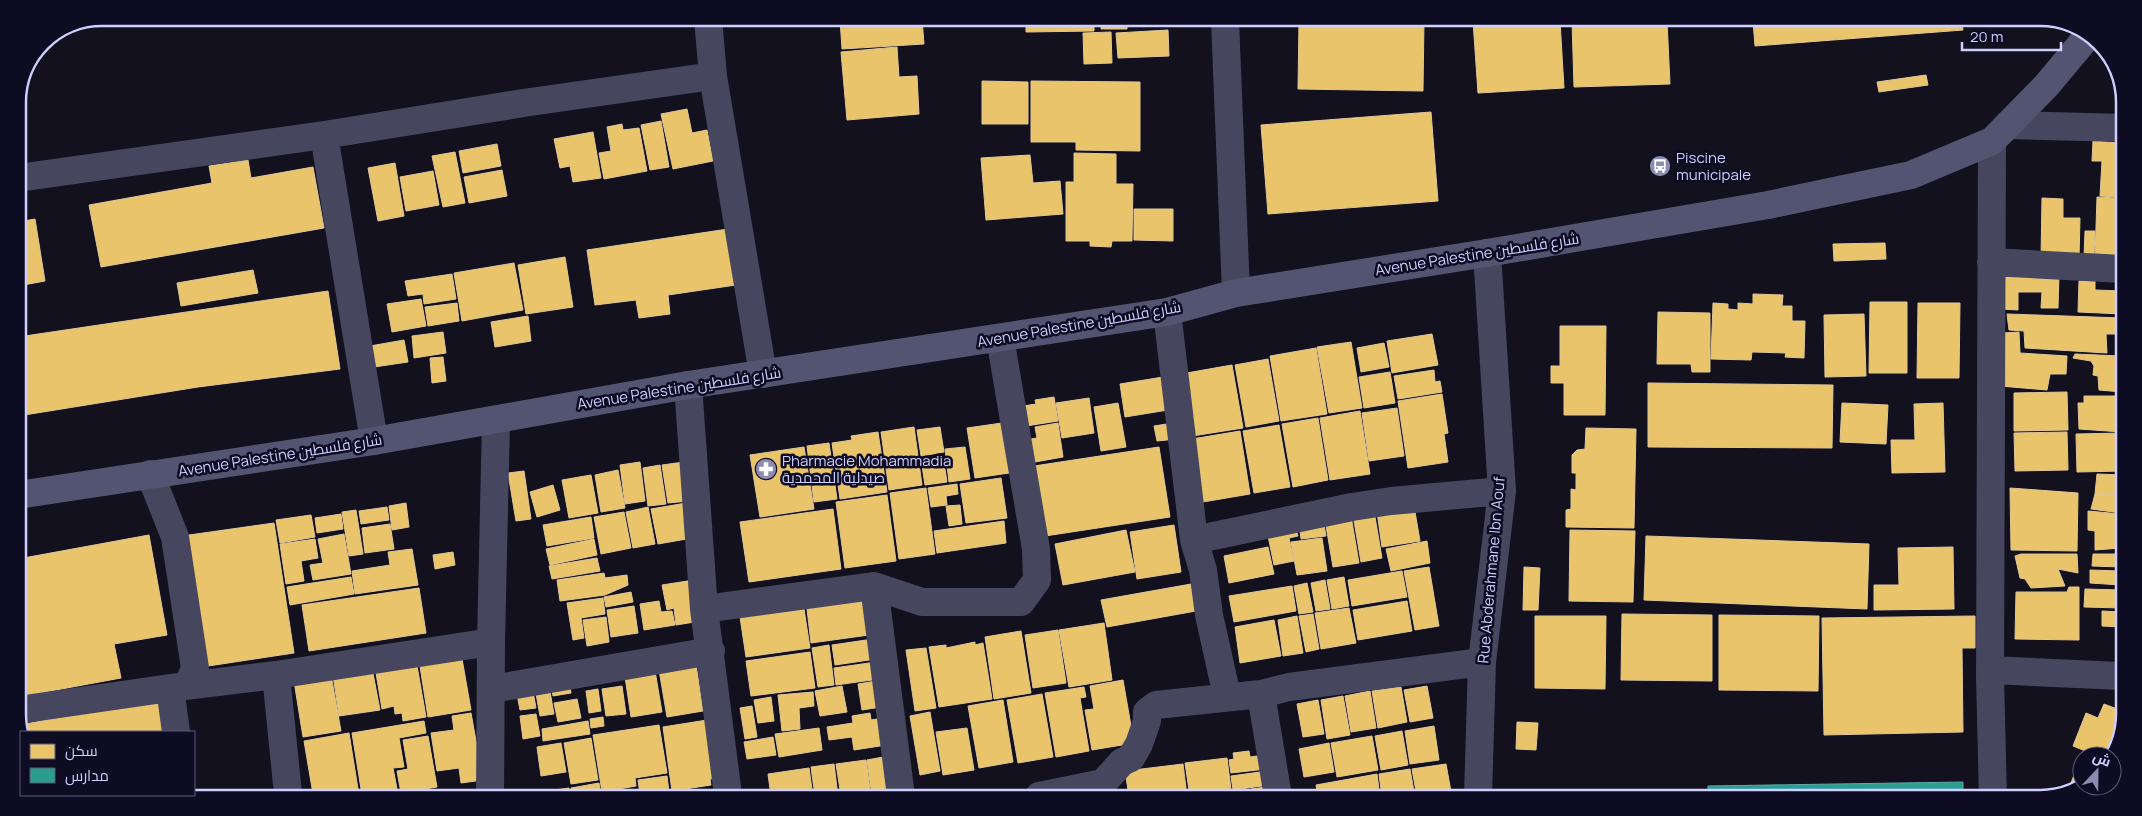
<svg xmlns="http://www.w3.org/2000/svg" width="2142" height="816" font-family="Manrope,Cairo,sans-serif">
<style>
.homes{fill:#e9c46a;stroke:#e1c797}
.schools{fill:#2a9d8f;stroke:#5bacb1}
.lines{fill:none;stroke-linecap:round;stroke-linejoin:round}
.street{stroke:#46475e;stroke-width:28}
.secondary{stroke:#535471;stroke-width:28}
.labels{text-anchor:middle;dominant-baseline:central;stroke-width:5;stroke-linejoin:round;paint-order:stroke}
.poi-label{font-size:15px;fill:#ceceff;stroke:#0e0c22;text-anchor:start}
.street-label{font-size:15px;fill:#ceceff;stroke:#0e0c22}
.rim{fill:none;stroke:#ceceff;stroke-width:2.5}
</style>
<rect width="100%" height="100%" fill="#12111d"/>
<path class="homes" d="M840 19H922L924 44 842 49Z
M1026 20H1094V31L1026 32Z
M1101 20H1127V29H1101Z
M1299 20 1424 21 1423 91 1298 89Z
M1473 21H1560L1564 88 1478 93Z
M1572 21H1667L1670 84 1574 87Z
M1753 21 1962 22 1963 30 1755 46Z
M1168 30 1169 56 1118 58 1116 33Z
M1111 32 1112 63 1084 64 1083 33Z
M897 47 899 77 917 76 919 114 847 120 841 52Z
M1926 75 1928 85 1879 92 1877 82Z
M982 81 1028 82V124H982Z
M1031 81 1140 82V151L1076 150V142H1031Z
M687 109 692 133 707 130 713 161 673 169 661 114Z
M1431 112 1438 201 1268 214 1261 125Z
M661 121 669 167 650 170 641 125Z
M622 124 623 130 639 128 647 171 604 179 599 153 611 151 607 127Z
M593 132 601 178 573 182 570 166 560 168 554 139Z
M2093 141 2119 143 2116 197 2100 196 2102 161H2092Z
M497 144 501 166 463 173 459 151Z
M455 152 465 203 443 207 432 156Z
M1074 153 1116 154V184H1133L1132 241H1112L1111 247 1090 246V241H1066V182H1074Z
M1030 155 1033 183 1060 181 1063 214 986 220 981 158Z
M248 160 251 178 313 167 324 228 101 267 89 205 212 183 209 166Z
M395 163 404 216 378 221 368 168Z
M502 170 507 196 469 203 464 177Z
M433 171 439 205 406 211 400 177Z
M2117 187H2124V197H2117Z
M2097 197 2117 198 2115 259 2095 258Z
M2042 198 2063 199V218H2080L2079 259 2041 258Z
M1134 209H1173V241L1134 240Z
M35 219 45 281 18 286V222Z
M728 229 736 285 668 295 670 314 639 318 636 300 595 305 587 250Z
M2085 231H2095L2094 257H2084Z
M1885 243 1886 259 1834 261 1833 244Z
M565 257 573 307 526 314 518 265Z
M514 263 523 310 462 321 454 273Z
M253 270 258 293 181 306 177 283Z
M2002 273 2059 275 2058 308H2041L2042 292H2018V310L2001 309Z
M452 274 456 299 424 304 423 294 408 296 405 281Z
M2079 281H2095V290L2123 291V314L2078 312Z
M328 291 340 369 198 387 18 416V337Z
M1753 294 1783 295 1782 306H1792V321H1805L1804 358 1785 357 1786 353 1752 352 1751 360 1711 359 1713 303 1728 304V309L1738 310V303L1753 304Z
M421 299 426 326 392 332 387 304Z
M1870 302H1907V373H1869Z
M457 303 459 321 428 326 425 307Z
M1918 303H1960L1959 378H1917Z
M1658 312 1710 313V372H1692L1691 364H1657Z
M1864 314 1866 376 1825 377 1824 315Z
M2007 314 2123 318V334H2106L2107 353 2025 348 2024 331 2009 330Z
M528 316 531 341 495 347 491 322Z
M1560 326H1606L1605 415H1564V383H1551V366H1560Z
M443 332 446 353 414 358 412 336Z
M2019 332 2020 353 2067 356 2066 374H2050L2047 390 2000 386 2003 333Z
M1432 334 1438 365 1392 373 1387 341Z
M404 340 408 362 374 367 370 346Z
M1351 342 1362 408 1329 413 1317 347Z
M1384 343 1389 367 1361 372 1357 348Z
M1316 348 1327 414 1281 421 1270 356Z
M2075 354 2121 356 2122 392 2099 390 2098 376 2093 375 2094 366 2091 361 2073 358Z
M443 357 446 381 432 383 430 358Z
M1268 359 1279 421 1246 427 1235 365Z
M1232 365 1243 428 1186 437 1175 375Z
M1434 370 1435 382 1440 381 1442 392 1398 399 1394 376Z
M1390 372 1395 403 1364 408 1359 377Z
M1163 377 1168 410 1125 417 1120 384Z
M1648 383 1833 385 1832 448 1648 447Z
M2067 392 2068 430 2014 431V393Z
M1442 394 1448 433 1444 434 1448 462 1408 468 1398 401Z
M2084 396H2122V432L2079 429 2078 403H2084Z
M1054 397 1058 421 1026 426 1023 406 1036 404 1035 400Z
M1089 398 1094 433 1062 438 1056 403Z
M1118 403 1126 447 1101 451 1094 407Z
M1842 403 1888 405 1886 444 1840 442Z
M1943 403 1945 472 1892 473 1891 440H1915L1914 404Z
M1397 408 1404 456 1369 461 1362 413Z
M1360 411 1370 474 1330 480 1320 418Z
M1318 418 1328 480 1293 487 1282 424Z
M1009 422 1016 472 975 478 967 428Z
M1058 423 1063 457 1035 462 1031 439 1037 438 1035 427Z
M1173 423 1176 439 1157 441 1154 426Z
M1279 425 1290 487 1254 493 1243 431Z
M914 427 922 485 889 490 881 432Z
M940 427 944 452 921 456 917 430Z
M1586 428 1636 429 1634 528 1566 527V510L1571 509V489L1576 490V473H1572V455L1577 450 1585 449Z
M1240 431 1250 494 1197 503 1186 440Z
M878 432 887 492 840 499 832 443 852 440 851 436Z
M2067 432 2068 470 2015 471 2014 433Z
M2122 433V471L2077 472 2076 434Z
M829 443 837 499 814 502 807 446Z
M804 447 814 509 760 517 750 455Z
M965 447 970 479 949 482 945 449Z
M1159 447 1170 517 1045 536 1034 466Z
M943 456 947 482 925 485 921 459Z
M640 462 645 501 625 504 620 465Z
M684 462 689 501 668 503 662 465Z
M660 465 666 504 648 506 643 468Z
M618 470 625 508 601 512 595 475Z
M524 471 531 519 516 521 508 473Z
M2097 474 2122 475V495L2095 494Z
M591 475 598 513 569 518 562 480Z
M1001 478 1007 518 966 523 960 484Z
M957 484 958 494 946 496 947 505 931 507 928 488Z
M553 485 560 510 537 517 530 492Z
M926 488 935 554 899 559 890 493Z
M2010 488 2078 493 2077 551 2011 550Z
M2095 494 2122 495 2121 513 2091 509Z
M887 495 896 561 845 568 836 502Z
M692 502 698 537 658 544 651 509Z
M406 503 409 527 392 530 389 506Z
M960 505 962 524 949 526 946 506Z
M1414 506 1420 541 1382 547 1377 512Z
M387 507 389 520 361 524 359 511Z
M648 507 655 544 633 548 626 512Z
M833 509 841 569 749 582 740 522Z
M356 510 363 554 349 556 342 512Z
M1374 511 1382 558 1361 562 1353 515Z
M2088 511 2121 514V548L2095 550V531L2088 530Z
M624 512 631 548 601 554 594 517Z
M341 514 343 529 317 533 315 518Z
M311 515 315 537 280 543 276 520Z
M1351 516 1359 563 1333 567 1325 520Z
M591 517 594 538 547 546 543 525Z
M1323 520 1326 536 1301 539 1299 523Z
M1004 521 1006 543 937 553 934 531Z
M274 523 294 653 195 668 175 537Z
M390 524 394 549 365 553 362 528Z
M1174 525 1181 572 1137 579 1130 532Z
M1295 526 1298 536 1289 538 1294 561 1274 565 1267 531Z
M1126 530 1135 572 1063 585 1055 544Z
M1570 530 1635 531 1633 602 1569 601Z
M344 534 351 574 313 580 310 565 323 563 318 539Z
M149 535 167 635 114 644 121 678 18 697V559Z
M1646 536 1869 544 1867 609 1644 600Z
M1322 538 1327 571 1297 575 1291 542Z
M315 539 318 558 301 561 304 581 286 584 280 544Z
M594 539 597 555 550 565 546 549Z
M1427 541 1430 563 1391 571 1386 549Z
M1268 547 1274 574 1229 583 1224 556Z
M1953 547 1954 609 1874 610V585H1899L1898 548Z
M412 549 418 585 355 594 352 571 390 565 388 552Z
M453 552 455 565 435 569 433 555Z
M2021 554H2077L2078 573 2058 569 2065 586 2031 588 2025 579 2020 578 2015 556Z
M2093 554H2121V567L2092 566Z
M597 558 600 571 552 579 549 566Z
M1429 567 1439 626 1415 630 1404 571Z
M1524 567 1540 568 1538 610H1523Z
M2090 570 2121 571V585L2090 583Z
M1402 571 1407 597 1352 606 1348 580Z
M604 573 605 578 627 575 628 585 605 595 560 601 557 580Z
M351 577 354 594 290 605 287 587Z
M1344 577 1349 606 1332 609 1327 580Z
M694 580 701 621 676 625 674 608 667 610 662 585Z
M1325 580 1330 609 1316 611 1311 583Z
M1307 583 1313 612 1299 614 1294 586Z
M1191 584 1196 611 1107 627 1101 600Z
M1292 586 1296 611 1234 622 1229 596Z
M2069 587H2079V640L2015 639 2016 592H2067Z
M419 588 426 633 309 651 302 605Z
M2085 589 2121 590V608L2084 607Z
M631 592 633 602 606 607 604 597Z
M603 598 605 614 581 618 584 638 573 640 567 603Z
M659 601 661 612 672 611 675 625 644 630 640 604Z
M864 601 869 635 811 643 807 609Z
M1407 601 1412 631 1358 640 1353 610Z
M634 606 638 633 611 637 607 610Z
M1349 608 1356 643 1321 649 1315 613Z
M804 609 810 648 746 657 740 617Z
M2102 611 2121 612V627L2102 626Z
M1313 614 1319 649 1306 652 1299 616Z
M1622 614 1712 615V681L1621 680Z
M1719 615 1819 616 1818 691 1719 690Z
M1297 616 1303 653 1283 656 1278 620Z
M1535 616H1606L1605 689 1535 688Z
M1975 616V648H1962L1963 732 1824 735 1822 618Z
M606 617 609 642 587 646 583 620Z
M1274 620 1281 656 1240 663 1235 627Z
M1104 623 1112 680 1069 687 1059 630Z
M1058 630 1066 683 1033 688 1025 635Z
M1021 631 1031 693 994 699 985 637Z
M873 639 876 659 835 665 832 645Z
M975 642V645L983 643 992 699 939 707 929 647 946 645V648Z
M829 645 834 685 818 687 812 648Z
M926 648 936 708 915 711 906 650Z
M810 652 815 688 751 696 746 661Z
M461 653 471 710 428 717 419 660Z
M695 658 703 711 667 717 658 664Z
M416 660 426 717 403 721 402 713 395 714 394 706 382 709 375 667Z
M876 662 879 679 836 685 834 668Z
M654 665 662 712 631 717 624 670Z
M372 668 380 710 339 716 333 675Z
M331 675 341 731 303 737 294 681Z
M569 680 571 693 553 696 551 684Z
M1123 680 1134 743 1092 750 1085 710 1094 709 1090 686Z
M876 681 881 707 862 710 858 684Z
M532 686 536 708 520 710 516 689Z
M549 686 554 714 540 716 535 688Z
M622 686 626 714 606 716 602 689Z
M842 686 847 712 820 716 815 691Z
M1427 686 1433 718 1410 722 1404 690Z
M1084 687 1086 697 1080 698 1089 751 1056 757 1045 693Z
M1401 687 1407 722 1378 728 1372 691Z
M598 689 601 711 589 713 586 691Z
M1370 691 1376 728 1351 732 1345 696Z
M813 692 814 706 799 708 800 729 782 731 778 695Z
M1042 694 1053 757 1018 763 1007 700Z
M1343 696 1350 735 1327 739 1321 700Z
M771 697 774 721 758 723 754 700Z
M164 698 171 732H23L20 725Z
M577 699 581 718 558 722 554 703Z
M1003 700 1013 762 979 768 968 706Z
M1318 700 1324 734 1303 737 1297 704Z
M2104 704 2120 710V741L2109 756H2098L2073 746 2086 713 2098 718Z
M752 706 757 737 745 739 740 708Z
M930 712 940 771 920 775 910 716Z
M471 713 483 780 461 783 459 768 437 771 431 733 454 730 452 716Z
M870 713 871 720 889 717 893 744 854 750 852 737 829 740 827 727 853 723 852 716Z
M536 714 540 736 523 739 520 716Z
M603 717 604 726 591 728 590 719Z
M707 720 716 778 710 779 711 785 672 791 663 727Z
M424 721 426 733 399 738 404 767 393 768 398 794 362 795 352 733Z
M588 721 590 734 543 741 542 729Z
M1517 722 1538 723 1536 750 1516 749Z
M659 725 667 773 635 778 636 786 602 792 593 735Z
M1434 726 1439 760 1410 764 1405 731Z
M819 728 822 750 779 757 775 734Z
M967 728 974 770 943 775 936 732Z
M1402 731 1408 765 1381 770 1375 736Z
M349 733 359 795 313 794 304 741Z
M428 736 437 787 401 793 397 771 408 769 403 740Z
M1372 736 1378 770 1337 777 1331 743Z
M773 737 776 755 747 759 744 742Z
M591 738 598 780 571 784 564 743Z
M561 743 566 772 541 776 537 747Z
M1329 743 1334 772 1304 777 1299 749Z
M1249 751 1250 757 1264 755 1266 769 1231 773 1229 760 1234 759 1233 753Z
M2082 752 2092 756H2082V784L2069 789Z
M894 755 900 792 872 796 867 760Z
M1227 758 1232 797H1190L1185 763Z
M866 760 871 796H841L836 764Z
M834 764 838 796H815L811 767Z
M1183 764 1187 796H1129L1125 771Z
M1446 764 1452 797H1417L1412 769Z
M809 768 813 796H771L768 774Z
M1410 769 1415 797H1382L1379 774Z
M1267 771 1269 785 1233 790 1231 776Z
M1377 774 1380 797H1318L1316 785Z
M667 776 669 792 640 795 638 780Z
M599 783 601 795H573L571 788Z
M1274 786 1276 797H1252L1251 789Z
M569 788 570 795H548V791Z
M1565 794 1598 795V797H1565Z"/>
<path class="schools" d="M1963 782V798H1708V786Z"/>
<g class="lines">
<path class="street" d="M708 19 713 76 763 374
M1225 20 1236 293
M2008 125 2124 128
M324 135 374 441
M1992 141 1990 676 1993 798
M18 178 324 135 530 102 713 76
M1991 262 2123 269
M1167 312 1194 540 1203 570 1209 615 1227 696
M688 385 704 609 728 795
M150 474 175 537 195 668 188 685
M1194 540 1352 507 1391 501 1502 491
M874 586 901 796
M704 609 874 586 922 602H1021L1037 580 1036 549 1000 338
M1991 670 2120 676
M276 675 288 794
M170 688 176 732
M492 689 711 651
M1261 694 1278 797
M18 710 170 688 276 675 491 642
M490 795 491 642 496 420
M1039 796 1103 783 1122 762 1131 758 1139 744 1147 721V712L1156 705 1261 694 1289 687 1482 662
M1478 797 1482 662 1502 491 1487 253"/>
<path class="secondary" d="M18 495 374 441 688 385 1167 312 1236 293 1487 253 1768 205 1911 175 1992 141 2046 86 2087 37"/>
</g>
<defs>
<g id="bus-disc" transform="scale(1.125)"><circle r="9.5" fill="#8c8cb0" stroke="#0e0c22"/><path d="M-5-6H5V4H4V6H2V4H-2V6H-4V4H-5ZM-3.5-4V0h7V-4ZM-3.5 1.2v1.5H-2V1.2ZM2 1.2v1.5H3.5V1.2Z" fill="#fff"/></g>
<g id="pharmacy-disc" transform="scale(1.125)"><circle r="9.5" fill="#8c8cb0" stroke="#0e0c22"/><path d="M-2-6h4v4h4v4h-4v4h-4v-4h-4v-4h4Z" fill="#fff"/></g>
</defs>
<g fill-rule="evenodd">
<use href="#bus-disc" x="1660" y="166"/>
<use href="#pharmacy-disc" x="766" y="469"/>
</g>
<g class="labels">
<g class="poi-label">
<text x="1676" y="157">Piscine<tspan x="1676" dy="17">municipale</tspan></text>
<text x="782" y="460">Pharmacie Mohammadia<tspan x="782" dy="17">صيدلية المحمدية</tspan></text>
</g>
<g class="street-label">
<text transform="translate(1477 254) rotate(-9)">Avenue Palestine شارع فلسطين</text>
<text transform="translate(1079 324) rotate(-10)">Avenue Palestine شارع فلسطين</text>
<text transform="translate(679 388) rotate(-9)">Avenue Palestine شارع فلسطين</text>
<text transform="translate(280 455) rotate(-9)">Avenue Palestine شارع فلسطين</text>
<text transform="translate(1491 570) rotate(-85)">Rue Abderahmane Ibn Aouf</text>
</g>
</g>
<path d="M0 0H2142V816H0ZM102 26H2040A76 76 0 0 1 2116 102V714A76 76 0 0 1 2040 790H102A76 76 0 0 1 26 714V102A76 76 0 0 1 102 26Z" fill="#0e0c22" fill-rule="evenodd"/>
<path class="rim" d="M102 26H2040A76 76 0 0 1 2116 102V714A76 76 0 0 1 2040 790H102A76 76 0 0 1 26 714V102A76 76 0 0 1 102 26Z"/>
<rect x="20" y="731" width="175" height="65" fill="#0e0c22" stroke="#5b5a7a"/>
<rect x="30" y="744" width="25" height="15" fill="#e9c46a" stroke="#5b5a7a"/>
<text x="65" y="756" font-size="15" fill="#ceceff">سكن</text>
<rect x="30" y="768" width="25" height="15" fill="#2a9d8f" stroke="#5b5a7a"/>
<text x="65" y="781" font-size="15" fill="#ceceff">مدارس</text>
<g transform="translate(2097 771) rotate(22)"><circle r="24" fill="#0e0c22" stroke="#5b5a7a"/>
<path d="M0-4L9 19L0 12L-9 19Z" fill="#8c8cb0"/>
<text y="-8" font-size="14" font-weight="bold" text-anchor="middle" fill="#ceceff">ش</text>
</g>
<path d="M1962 42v8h99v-8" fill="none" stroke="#ceceff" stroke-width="2.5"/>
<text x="1970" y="42" font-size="15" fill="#ceceff" stroke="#0e0c22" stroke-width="4" paint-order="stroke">20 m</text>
</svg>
